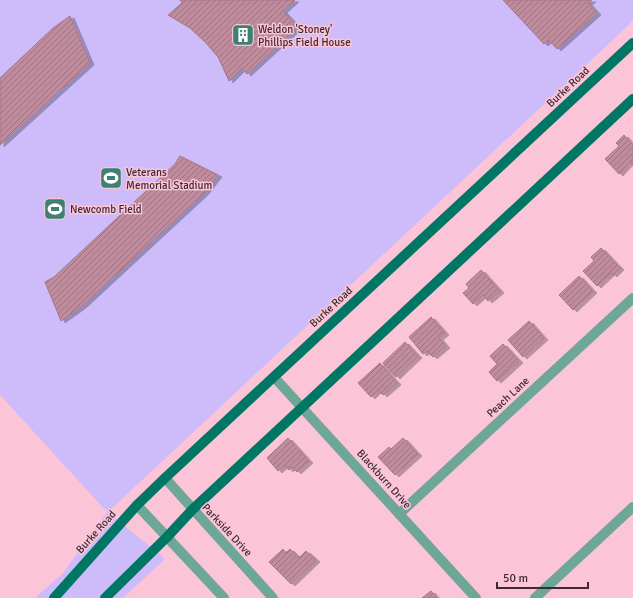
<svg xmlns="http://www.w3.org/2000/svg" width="633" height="598" font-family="Signika,sans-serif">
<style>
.grass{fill:#cdbcf9}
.building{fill:url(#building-hatch);stroke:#a77687;filter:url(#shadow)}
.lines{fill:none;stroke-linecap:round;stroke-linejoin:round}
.minor{stroke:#6ea698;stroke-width:10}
.major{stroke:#007764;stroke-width:10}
.labels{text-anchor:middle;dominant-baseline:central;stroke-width:3;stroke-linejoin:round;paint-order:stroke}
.poi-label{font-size:11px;fill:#3f2a32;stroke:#fbc5d7;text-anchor:start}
.street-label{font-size:11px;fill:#3f2a32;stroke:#fbc5d7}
</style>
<defs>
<pattern id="building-hatch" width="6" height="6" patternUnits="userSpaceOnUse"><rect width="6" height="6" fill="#bf8c9d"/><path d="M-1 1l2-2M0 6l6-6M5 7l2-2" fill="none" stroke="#9d7381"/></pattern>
<filter id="shadow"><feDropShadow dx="4" dy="2" stdDeviation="0" flood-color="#0004"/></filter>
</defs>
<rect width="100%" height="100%" fill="#fbc5d7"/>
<path class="grass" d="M0 0H633V21L108 512 165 559 123 598H35L63 573 107 512 0 395Z"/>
<path class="building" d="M180 0H295L283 11 298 27 247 74 242 68 229 81 218 57 206 43 190 28 168 15 182 3Z
M503 0H592L588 3 597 13 557 49 549 40 544 44Z
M70 16 90 63 0 145V78L53 28Z
M624 135 633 145V165L630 162 619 174 605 159 619 146 616 143Z
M180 156 218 175 204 193 82 306 61 321 45 282 54 277 175 164Z
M601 248 620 268 613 275 611 273 597 286 583 271 594 261 591 257Z
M481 270 500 291 488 301 483 295 473 304 463 293 469 288 466 284Z
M579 276 593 291 573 310 559 295Z
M431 317 445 333 439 338 446 346 433 357 427 351 423 354 409 337Z
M529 321 544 338 523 357 508 340Z
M405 342 418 356 396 377 383 363Z
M503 344 519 361 497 381 489 372 497 364 490 356Z
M380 363 397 383 383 395 378 390 371 397 358 383Z
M288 438 309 461 297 472 292 467 289 470 285 465 278 471 267 458Z
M403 438 418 454 395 475 378 457 389 447 391 449Z
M283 549 286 553 290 549 299 558 306 551 316 560 291 584 269 562Z
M431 591 437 598H422Z"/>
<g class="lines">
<path class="minor" d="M274 377 476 598
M165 478 273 598
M137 505 224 598
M399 514 633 298
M535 598 633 507"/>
<path class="major" d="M54 598 137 505 165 478 633 43
M105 598 167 537 192 510 633 99"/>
</g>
<defs>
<g id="building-square" transform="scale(1.15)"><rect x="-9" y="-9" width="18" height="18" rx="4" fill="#3e8071" stroke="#fbc5d7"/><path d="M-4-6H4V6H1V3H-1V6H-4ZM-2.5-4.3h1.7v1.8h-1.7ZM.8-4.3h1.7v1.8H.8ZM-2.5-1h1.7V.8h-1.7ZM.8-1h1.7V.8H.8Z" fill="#fff"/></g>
<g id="stadium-square" transform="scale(1.15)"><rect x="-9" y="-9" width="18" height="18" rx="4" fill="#3e8071" stroke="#fbc5d7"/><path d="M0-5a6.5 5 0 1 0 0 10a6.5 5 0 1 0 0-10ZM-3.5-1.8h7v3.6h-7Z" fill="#fff"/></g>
</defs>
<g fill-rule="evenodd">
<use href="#building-square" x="243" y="35"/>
<use href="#stadium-square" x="111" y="178"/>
<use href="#stadium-square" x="55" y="209"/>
</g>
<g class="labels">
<g class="poi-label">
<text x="258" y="29">Weldon 'Stoney'<tspan x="258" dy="13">Phillips Field House</tspan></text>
<text x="126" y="172">Veterans<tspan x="126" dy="13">Memorial Stadium</tspan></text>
<text x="70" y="209">Newcomb Field</text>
</g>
<g class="street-label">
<text transform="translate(568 87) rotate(-43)">Burke Road</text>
<text transform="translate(331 307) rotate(-43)">Burke Road</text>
<text transform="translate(508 397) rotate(-43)">Peach Lane</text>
<text transform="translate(384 479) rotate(48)">Blackburn Drive</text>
<text transform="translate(227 530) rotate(47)">Parkside Drive</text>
<text transform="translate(96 532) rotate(-48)">Burke Road</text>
</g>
</g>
<path d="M497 582v6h91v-6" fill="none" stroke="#3f2a32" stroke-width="2"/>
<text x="503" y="582" font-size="12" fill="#3f2a32" stroke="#fbc5d7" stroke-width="3" paint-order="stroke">50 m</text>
</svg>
